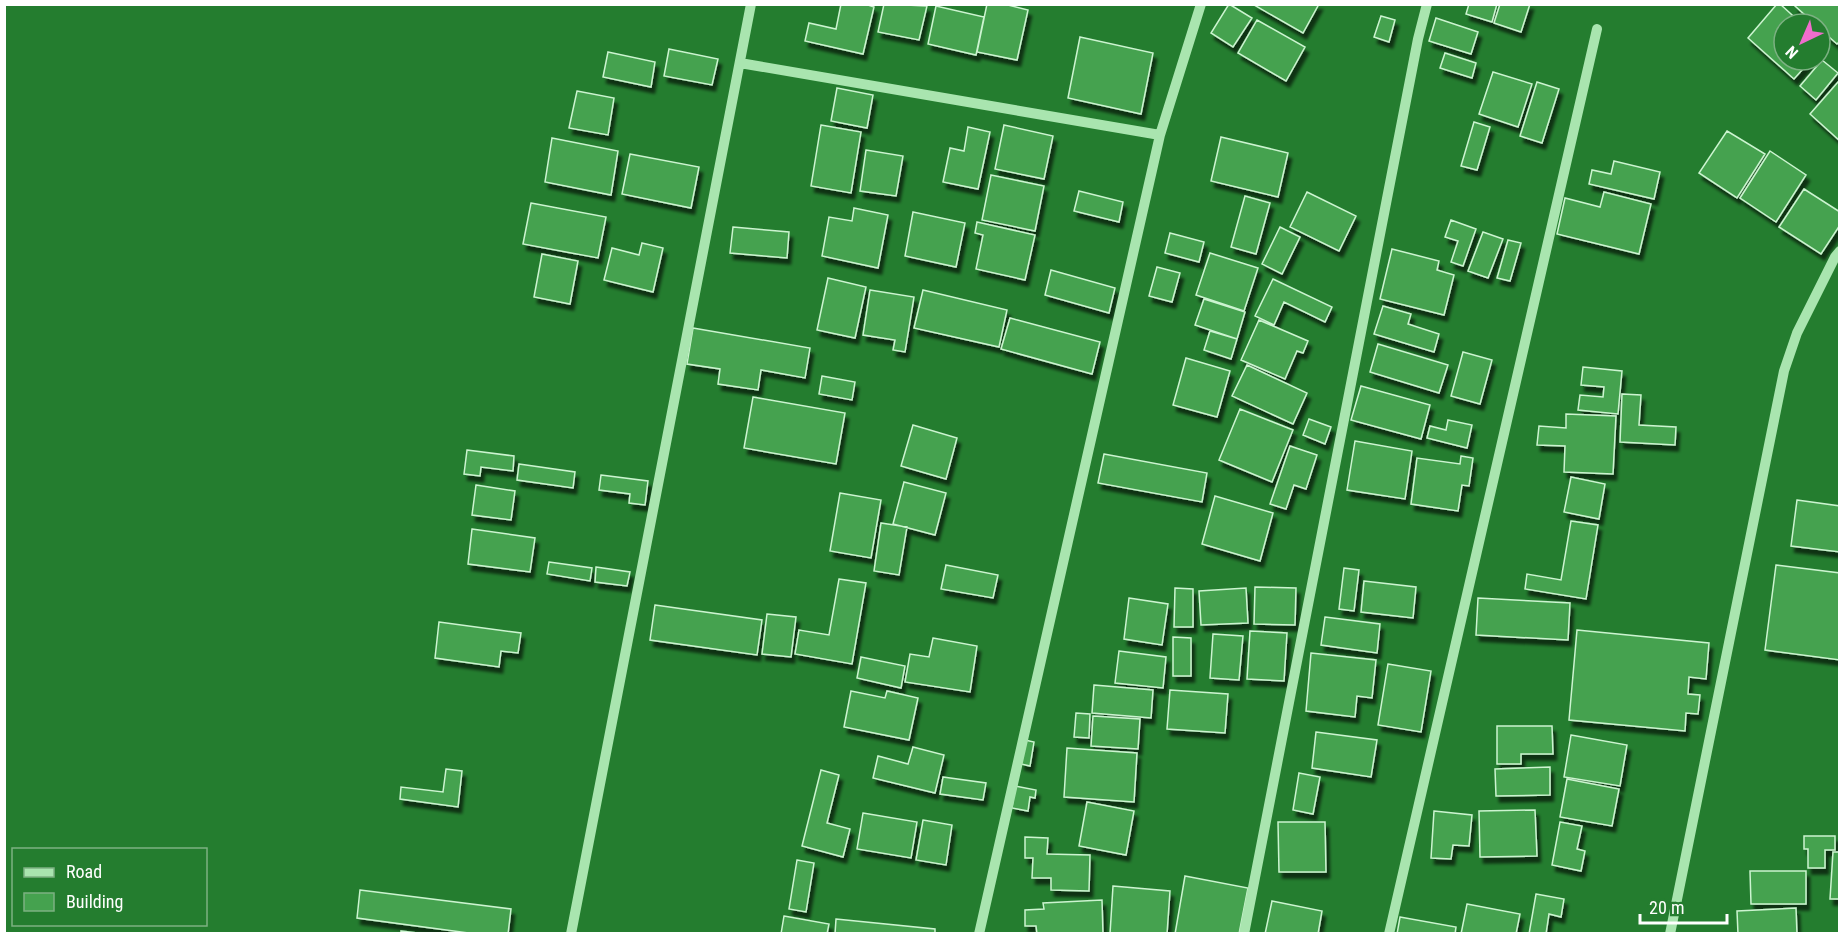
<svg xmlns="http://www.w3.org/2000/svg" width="1844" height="938" font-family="'Roboto Condensed',sans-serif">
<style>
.building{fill:#45a24f;stroke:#ccf4d0;stroke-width:1.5;filter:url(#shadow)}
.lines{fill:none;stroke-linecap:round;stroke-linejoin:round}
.minor{stroke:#a9e5af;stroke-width:10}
</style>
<defs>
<filter id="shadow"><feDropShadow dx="3.5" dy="6" stdDeviation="1.5" flood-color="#0009"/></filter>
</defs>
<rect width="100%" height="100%" fill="#247d2f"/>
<path class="building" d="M841 4H865L874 7 863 54 805 41 809 23 836 29Z
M884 4 927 6 919 40 878 32Z
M987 4H1004L1028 10 1017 60 977 52Z
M1229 4 1252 18 1233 47 1211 33Z
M1301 4H1319L1303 33 1254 5Z
M1469 4H1497L1492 22 1466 14Z
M1500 4H1530L1521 32 1494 23Z
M1777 4H1780L1802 24H1784V60H1811L1794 79 1748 38Z
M1796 4H1840V41L1837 44 1820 29V24H1815L1795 6Z
M936 6 984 17 976 55 928 44Z
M1381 16 1395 20 1389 42 1374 37Z
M1436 18 1478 32 1471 54 1429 41Z
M1257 20 1305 47 1286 81 1238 53Z
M1080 37 1153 53 1141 114 1068 98Z
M669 49 718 59 712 85 664 76Z
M608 52 655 62 651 87 603 77Z
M1445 53 1476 63 1472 78 1440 68Z
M1822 60 1838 73 1816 100 1800 86Z
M1493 72 1532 84 1518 127 1479 114Z
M1537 82 1559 89 1542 143 1520 136Z
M1838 82 1840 84V141L1810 114Z
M837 88 873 95 867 128 831 121Z
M577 91 614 98 608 135 569 128Z
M1474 122 1490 127 1477 170 1461 166Z
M821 125 861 132 851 193 811 186Z
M1004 125 1053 136 1044 179 995 169Z
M968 127 990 132 978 189 943 182 950 148 964 151Z
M1727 131 1765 154 1737 198 1699 173Z
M1221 137 1288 153 1278 197 1211 181Z
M552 138 618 151 611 195 545 182Z
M866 150 903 156 896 196 860 191Z
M1770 151 1806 175 1776 222 1740 198Z
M630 154 699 167 691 208 622 194Z
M1614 161 1660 172 1654 199 1589 184 1592 170 1611 174Z
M991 175 1044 186 1035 231 982 220Z
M1804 189 1840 212V225L1821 254 1779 227Z
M1079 191 1123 202 1119 222 1074 211Z
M1307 192 1356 216 1339 251 1290 227Z
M1604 192 1651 204 1639 254 1557 234 1565 198 1600 207Z
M1245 196 1270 203 1256 254 1231 247Z
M531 203 606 217 598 258 523 244Z
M854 208 888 215 878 268 822 256 829 217 852 221Z
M913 212 965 223 956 267 905 256Z
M1451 220 1476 229 1463 266 1451 262 1458 241 1445 237Z
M977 222 1035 235 1025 280 976 269 983 235 975 233Z
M733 227 789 232 787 258 730 253Z
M1280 227 1300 237 1282 274 1262 264Z
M1483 232 1503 239 1488 278 1468 271Z
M1170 233 1204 242 1199 262 1165 253Z
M1508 240 1521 243 1510 281 1497 278Z
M642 243 663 248 653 292 604 280 612 248 639 255Z
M1392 249 1439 261 1437 270 1454 275 1444 315 1380 299Z
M1210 253 1258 268 1244 311 1196 295Z
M542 254 578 261 570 304 534 297Z
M1157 267 1180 273 1172 302 1149 296Z
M1051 270 1115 288 1109 313 1045 295Z
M828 278 866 287 855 338 817 330Z
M1273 279 1332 307 1325 322 1284 302 1274 325 1255 316Z
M870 290 914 297 905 352 893 350 895 340 863 335Z
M923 290 1007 310 999 347 914 328Z
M1204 299 1245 312 1237 339 1195 325Z
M1383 306 1411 314 1408 324 1439 334 1434 352 1374 334Z
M1010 318 1100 342 1092 374 1001 349Z
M1259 320 1308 341 1303 353 1297 351 1285 379 1241 360Z
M693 328 810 348 805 378 761 370 758 390 718 384 720 369 687 364Z
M1210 331 1237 339 1231 359 1204 350Z
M1378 344 1448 365 1439 393 1370 372Z
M1463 352 1492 360 1480 404 1451 396Z
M1186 358 1230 371 1217 417 1173 405Z
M1247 365 1307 393 1293 424 1232 396Z
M1583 367 1622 371 1618 414 1578 410 1580 395 1603 397 1604 387 1581 385Z
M822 376 855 382 852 400 819 394Z
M1361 386 1430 405 1421 439 1351 420Z
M1622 394 1641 395 1639 425 1676 427 1675 445 1620 442Z
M753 397 845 413 836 464 744 448Z
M1240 409 1293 430 1272 482 1219 460Z
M1566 414 1616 416 1613 474 1564 472 1565 446 1537 445 1539 426 1566 428Z
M1309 419 1331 427 1325 444 1303 435Z
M1448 420 1472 425 1467 448 1427 438 1430 426 1446 430Z
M913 425 957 438 946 479 901 466Z
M1355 441 1412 451 1405 499 1347 490Z
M1290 446 1317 455 1306 489 1294 485 1286 509 1270 504Z
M467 450 514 456 513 471 481 467 480 476 464 474Z
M1104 454 1207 473 1202 502 1098 483Z
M1461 456 1473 458 1469 486 1462 485 1458 511 1411 504 1417 458 1460 464Z
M519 464 575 472 573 488 517 480Z
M601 475 648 481 645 505 629 503 630 494 599 490Z
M1571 477 1605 484 1599 519 1564 512Z
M904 482 946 493 935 535 893 524Z
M476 485 515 491 511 520 472 515Z
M840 493 881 500 871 558 830 551Z
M1215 496 1273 513 1260 561 1202 544Z
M1797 500 1840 506V552L1791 546Z
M1571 521 1598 525 1586 599 1525 589 1527 574 1561 580Z
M881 523 907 527 899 575 874 571Z
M472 529 535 538 530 572 468 564Z
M549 562 592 568 590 581 547 574Z
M946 565 998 575 993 598 941 589Z
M1776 565 1840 573V660L1765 650Z
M596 567 630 572 627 586 595 582Z
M1344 568 1359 570 1354 611 1339 609Z
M839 579 866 583 852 664 795 654 799 630 829 635Z
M1364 581 1416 587 1413 618 1361 612Z
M1255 587 1296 588 1295 625 1254 624Z
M1175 588 1193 589V627H1174Z
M1246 588 1248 623 1201 625 1199 591Z
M1129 598 1168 604 1162 645 1124 639Z
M1478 598 1570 603 1568 640 1476 635Z
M655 605 762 620 757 655 650 640Z
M767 614 796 617 791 657 762 654Z
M1325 617 1380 624 1377 653 1321 645Z
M439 622 521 633 518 653 501 651 499 667 435 658Z
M1577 630 1709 643 1706 679 1689 677 1688 694 1700 695 1698 714 1686 713 1685 731 1569 720Z
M1250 631 1287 633 1284 681 1247 679Z
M1213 634 1243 636 1239 680 1210 678Z
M1173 637 1191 638V676H1173Z
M933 638 977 646 970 692 905 682 910 654 929 657Z
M1119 651 1166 657 1163 688 1115 683Z
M1311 653 1376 660 1372 698 1357 696 1355 717 1306 711Z
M861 657 905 666 901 688 857 678Z
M1388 664 1431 671 1421 732 1378 725Z
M1094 685 1153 690 1151 718 1092 713Z
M1170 690 1228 694 1225 733 1167 729Z
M851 691 885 698 887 691 918 698 909 740 844 727Z
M1076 713 1090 714 1089 738 1074 737Z
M1093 716 1140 719 1138 749 1091 746Z
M1497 726H1552L1553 754H1521V764H1497Z
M1316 732 1377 740 1371 777 1312 768Z
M1571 735 1627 745 1620 786 1564 777Z
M1025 740 1034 742 1030 766 1021 764Z
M913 747 944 755 935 793 873 778 878 756 908 764Z
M1067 748 1137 753 1134 802 1064 797Z
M1550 767V795L1496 796 1495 769Z
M446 769 462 771 458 807 400 799 401 787 443 792Z
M821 770 839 775 827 823 850 829 843 857 802 846Z
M1299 773 1320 777 1313 814 1293 810Z
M943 777 986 783 983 800 940 794Z
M1567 779 1619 789 1612 826 1560 817Z
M1015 786 1036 790 1035 798 1030 797 1028 811 1012 808Z
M1087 802 1134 811 1126 855 1079 846Z
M1535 810 1537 856 1480 857 1479 811Z
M1434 811 1472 815 1469 846 1453 845 1451 859 1431 858Z
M863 813 917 822 911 858 857 849Z
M923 820 952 825 946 865 916 860Z
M1278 822H1325L1326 872H1279Z
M1560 822 1582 826 1577 849 1585 851 1581 871 1552 865Z
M1804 836H1835V850H1825V868H1808V849H1804Z
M1025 837 1048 838 1047 854 1090 855 1089 891 1051 890V878H1032L1033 858H1025Z
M1833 852H1840V899H1830Z
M797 860 814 863 806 912 789 909Z
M1750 871H1806V904H1751Z
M1185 876 1248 888 1239 934H1175Z
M1113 886 1170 891 1167 934H1110Z
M360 890 511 909 508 934H476L357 918Z
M1536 894 1564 899 1561 917 1549 914 1546 934H1529Z
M1102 900 1103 934H1037L1036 926H1025V910L1044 909 1043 903Z
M1272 901 1322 911 1318 934H1265Z
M1467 904 1520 914 1516 934H1461Z
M1796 908 1797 934H1738L1737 911Z
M784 916 829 924 827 934H781Z
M1400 917 1456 927 1455 934H1397Z
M836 919 935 929V934H835Z
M401 931 425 934H401Z"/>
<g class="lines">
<path class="minor" d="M740 63 1160 135
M571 934 751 4
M979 934 1160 135 1201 4
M1244 934 1418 39 1427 4
M1389 934 1597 29
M1670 934 1784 371 1797 333 1835 257 1840 251"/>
</g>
<rect width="1844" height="938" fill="none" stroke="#ffffff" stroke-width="12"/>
<rect x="12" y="848" width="195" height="78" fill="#247d2f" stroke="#7cb182" stroke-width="1.5"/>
<rect x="24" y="868" width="30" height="9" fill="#a9e5af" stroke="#7cb182" stroke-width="1.5"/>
<text x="66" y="878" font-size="18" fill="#ffffff">Road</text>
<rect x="24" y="893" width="30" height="18" fill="#45a24f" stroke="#7cb182" stroke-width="1.5"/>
<text x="66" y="908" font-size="18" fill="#ffffff">Building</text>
<g transform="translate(1802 42) rotate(224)"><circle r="28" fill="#247d2f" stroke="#7cb182" stroke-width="1.5"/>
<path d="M0-4.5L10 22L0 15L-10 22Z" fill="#ef6dcc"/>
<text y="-9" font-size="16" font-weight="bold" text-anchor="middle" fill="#ffffff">N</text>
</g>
<path d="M1640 914v9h87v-9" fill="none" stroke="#ffffff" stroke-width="3"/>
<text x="1649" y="914" font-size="18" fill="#ffffff" stroke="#247d2f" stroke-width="4.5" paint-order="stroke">20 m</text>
</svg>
